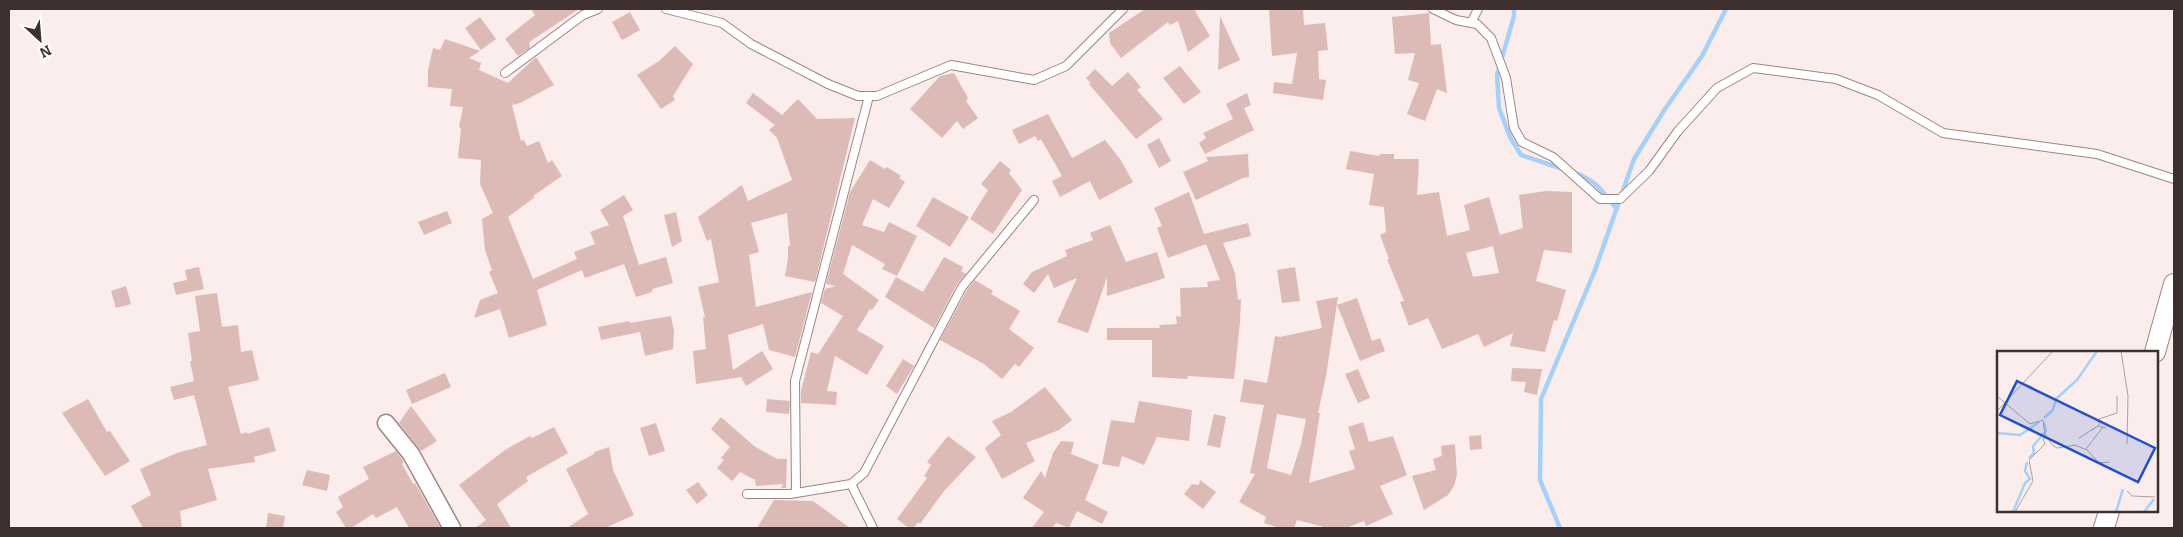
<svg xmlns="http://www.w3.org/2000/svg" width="2183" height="537" font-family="Bitter,serif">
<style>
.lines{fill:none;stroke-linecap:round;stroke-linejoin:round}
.stream{stroke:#a4d1fc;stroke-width:4.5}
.building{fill:#dcbab6;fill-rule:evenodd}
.service-casing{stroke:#a2837f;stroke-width:10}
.minor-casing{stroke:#a2837f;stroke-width:19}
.tertiary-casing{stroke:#a2837f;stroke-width:22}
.service{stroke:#fff;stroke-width:8}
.minor{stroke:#fff;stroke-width:16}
.tertiary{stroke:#fff;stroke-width:20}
.inset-river{fill:none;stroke:#a4d1fc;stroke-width:2.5}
.inset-road{fill:none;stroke:#afa1a0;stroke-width:1}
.view{fill:#1d4ed8;fill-opacity:0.15;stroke:#1d4ed8;stroke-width:2.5}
.inset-edge{fill:none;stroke:#3e302f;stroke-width:2.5}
</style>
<rect width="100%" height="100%" fill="#fbedeb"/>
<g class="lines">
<path class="stream" d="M1514 9V16L1497 75 1499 108 1510 137 1521 155 1566 170
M1573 172C1598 181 1601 191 1617 209
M1560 528 1540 480 1541 399 1595 270 1634 159 1665 109 1702 56 1726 9"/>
</g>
<path class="building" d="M531 9H579L529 42 530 48 518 56 505 39 535 15Z
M1145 9H1198L1195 11 1210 36 1188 52 1178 21 1170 25 1168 22 1121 58 1110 43 1109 33Z
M1269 9H1303L1304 25 1325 23 1328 50 1318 51 1319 79 1326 80 1323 100 1273 93 1274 82 1292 84 1297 53 1272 56Z
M630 12 640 30 622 40 612 22Z
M1429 13 1431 45 1441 44 1447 93 1437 89 1425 121 1407 114 1419 83 1408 80 1415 53 1395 54 1392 17Z
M1220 16 1240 60 1218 70Z
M480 17 496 39 481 50 465 28Z
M445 39 480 51 469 58 481 63 479 70 508 83 536 57 554 85 520 103 512 105 521 141 524 140 527 146 539 141 548 163 552 160 562 176 533 196 535 197 508 217 533 279 577 259 574 252 595 244 590 232 609 225 600 210 624 195 633 210 623 216 639 265 666 257 673 283 652 289V292L636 297 624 264 585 278 582 270 537 290 547 325 509 338 500 309 474 318 480 300 498 293 489 272 492 270 485 250 482 219 493 213 480 184 481 160 458 158 461 128 459 127 463 107 450 106 452 89 428 87V70L433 48 440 50Z
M675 46 693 64 673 96 675 100 661 109 637 75 659 61Z
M1180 66 1201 92 1184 104 1163 78Z
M1095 69 1112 86 1128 72 1141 87 1137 90 1163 119 1136 139 1089 84 1091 83 1086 78Z
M954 73 968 98 966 101 978 118 963 129 957 121 942 138 910 109 940 76Z
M753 93 782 115 798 99 817 119 855 118 815 282 785 276 788 258V246H790L787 213 751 223 759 252 749 255 756 307 812 292 795 357 769 350 763 324 728 335 733 370 762 351 773 369 746 386 741 377 696 384 693 351 706 349 703 317H705L698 287 719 282 711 239 707 241 698 217 742 185 748 201 792 180 777 138 769 130 775 125 746 103Z
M1247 93 1251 105 1244 108 1254 130 1205 154 1199 143 1206 138 1203 133 1233 119 1226 104Z
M1048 114 1072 158 1105 140 1120 159 1133 182 1099 200 1090 181 1060 197 1052 181 1062 176 1041 139 1038 141 1035 136 1019 144 1012 130Z
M1159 138 1171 161 1159 168 1147 145Z
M1350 151 1379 156 1380 154H1394V159H1419L1417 195 1439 192 1447 236 1470 230 1464 205 1489 197 1500 235 1523 228 1519 195 1546 191 1572 192V253L1544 250 1536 281 1566 290 1557 321 1554 320 1545 352 1510 346 1513 333 1484 347 1478 334 1442 349 1428 318 1409 326 1400 302 1404 301 1387 259H1389L1380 235 1386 232 1384 207 1369 205 1374 174 1346 169ZM1493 246 1499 273 1473 277 1466 253Z
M1248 154 1249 177 1243 178 1196 200 1183 172 1208 161 1206 157Z
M870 160 885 169 887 167 901 176 899 178 905 182 889 208 873 199 862 225 884 232 889 222 917 236 897 276 882 269 885 264 852 245 843 274 879 300 872 310 870 309 857 330 884 346 867 375 835 356 827 391 837 392 836 405 801 403V391L811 352 818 354 843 316 821 303 825 289 836 286 826 284 850 192Z
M1000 161 1011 170 1009 173 1022 190 993 234 970 219 988 190 981 184Z
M1189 192 1204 234 1248 223 1251 236 1223 243 1235 273 1238 300 1241 299 1240 322 1234 379 1188 376 1187 379 1152 377V340H1107V328H1160L1159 325 1177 324 1176 316 1181 317 1180 288 1208 287 1207 282 1220 280 1206 244 1168 258 1157 228 1162 226 1154 208Z
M933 197 969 217 950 247 916 226Z
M447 211 452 223 424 235 418 222Z
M676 212 682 241 672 247 664 215Z
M1110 225 1126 262 1157 252 1165 278 1107 296V277L1088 333 1057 322 1077 278 1054 288 1048 274 1034 293 1023 284 1032 272 1067 256 1065 250 1093 240 1090 233Z
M944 257 963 267 961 271 966 274 957 284 934 328 885 297 896 277 923 292Z
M199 267 204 289 176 295 173 283 187 280 185 270Z
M1295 267 1300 301 1282 303 1277 270Z
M975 280 993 291 991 294 1020 311 1009 329 1034 348 1019 367 1015 364 1002 379 984 364 940 340 967 290Z
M126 286 131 304 116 308 111 291Z
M217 293 222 327 238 325 241 352 252 350 259 380 228 387 241 434 247 432V434L269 427 276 451 254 457 255 462 208 469 217 500 180 511 182 528H143L131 506 151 495 140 469 177 453 207 445 194 395 174 400 170 387 194 381 190 361H192L188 333 200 331 195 296Z
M1338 297 1326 376 1318 413H1320L1309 483 1355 469 1349 451 1355 449 1348 427 1363 422 1369 442 1393 436 1407 475 1380 486 1393 514 1366 526 1364 521 1346 528H1328L1297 520 1294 528H1279L1264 523 1266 517 1239 502 1255 474 1250 473 1264 405 1240 402 1244 379 1267 383 1275 336 1280 337 1322 328 1316 301ZM1277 414 1306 419 1301 444 1291 475 1267 468Z
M1357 298 1372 341 1380 338 1385 351 1360 361 1337 305Z
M671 316 674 331 673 349 645 356 640 332 601 340 598 327 629 321 630 323Z
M903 359 914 366 897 394 886 386Z
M1512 368 1542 369 1537 395 1524 392 1526 382 1511 381Z
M1358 369 1370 398 1358 403 1345 374Z
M445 373 451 387 412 404 406 390Z
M1045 387 1072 420 1059 430 1026 443 1035 461 1002 479 985 448 1001 435 992 421 1011 412Z
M88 399 107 432 110 431 130 461 105 476 62 413Z
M767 399 790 401 789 414 766 412Z
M1139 401 1192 410 1189 441 1157 437 1144 465 1122 456 1119 467 1102 464 1111 420 1134 423Z
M411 406 437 441 421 451 399 423Z
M1214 414 1226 417 1220 448 1207 445Z
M721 417 754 446 777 459H787L786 488H781L783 484 756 486 755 480 740 472 732 481 717 468 724 460 721 458 730 447 711 429Z
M656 423 665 451 649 456 640 428Z
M554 427 568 453 526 477 528 481 497 504 511 528H475L486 520 459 485 505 450 530 436 532 438Z
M1481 435 1482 449 1470 450 1469 436Z
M948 436 976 457 944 491 920 524 918 522 914 528H909L897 519 927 478 924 476 931 465 927 462Z
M1061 441 1074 442 1071 454 1099 465 1085 500 1108 512 1102 524 1077 511 1069 528 1056 523 1052 528H1032L1044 512 1023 498 1041 471 1045 478 1053 453Z
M1455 444 1457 475 1454 486 1448 495 1424 510 1412 476 1436 470 1433 459 1442 456 1441 446Z
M609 447 613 470 634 515 605 528H567L588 514 566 469 594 454V452Z
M396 451 404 462 402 464 413 484 415 483 441 528H409L397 507 376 518 373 514 351 528H346L336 512 343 507 338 497 369 479 363 467Z
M307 470 330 475 327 491 302 485Z
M1200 480 1216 492 1203 509 1184 494 1192 484 1199 485Z
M698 482 708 495 697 504 686 490Z
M774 500 813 501 850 528H757Z
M268 513 285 516 283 528H266Z"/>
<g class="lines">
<g class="service-casing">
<path id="service" d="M666 9 722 23 751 44 828 84 858 96H877L951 65 1034 80 1066 66 1123 9
M1433 9 1456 20 1477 24 1491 38 1506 78 1514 128 1522 142 1553 157 1600 199H1620L1649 171 1678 131 1717 88 1753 68 1836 79 1878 95 1943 133 2097 154 2174 179
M1471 23 1478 9
M505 73 583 15 598 9
M851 484 873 528
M796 493 795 381 869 96
M747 494H790L851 484 864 473 962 287 1034 200"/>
</g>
<g class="minor-casing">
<path id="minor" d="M386 423 411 454 452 528"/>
</g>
<g class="tertiary-casing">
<path id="tertiary" d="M2155 352 2174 284
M2104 528 2109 511"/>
</g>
<use href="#service" class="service"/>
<use href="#minor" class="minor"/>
<use href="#tertiary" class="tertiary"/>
</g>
<g transform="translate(1997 351)">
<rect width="161" height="161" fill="#fbedeb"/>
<path class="inset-river" d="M47 67 56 59 59 48 80 29 100 0M0 82 23 84 42 71M32 107 37 102 36 95 49 80 47 72M16 161 28 132 33 128 28 120 30 111M119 161 126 138M147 161 157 148"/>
<path class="inset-road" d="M124 0 131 45 130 93M0 45 33 73 46 69 48 83 55 94 60 97 78 94 90 99 102 112 112 111M0 60 56 0M102 74V68L120 62V45M82 87 101 75 109 77M89 98 106 76M130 140 135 145 158 146M18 161 36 130 32 109 48 93 46 88 49 85"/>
<path class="view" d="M20 30 158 97 141 131 3 64Z"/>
<rect width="161" height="161" class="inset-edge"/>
</g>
<rect width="2183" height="537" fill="none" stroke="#3e302f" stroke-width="20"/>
<g transform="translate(40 40) rotate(154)" stroke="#ffffff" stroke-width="4" paint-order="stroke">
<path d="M0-4L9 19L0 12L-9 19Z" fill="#3e302f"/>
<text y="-8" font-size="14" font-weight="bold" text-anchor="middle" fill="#3e302f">N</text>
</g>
</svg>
